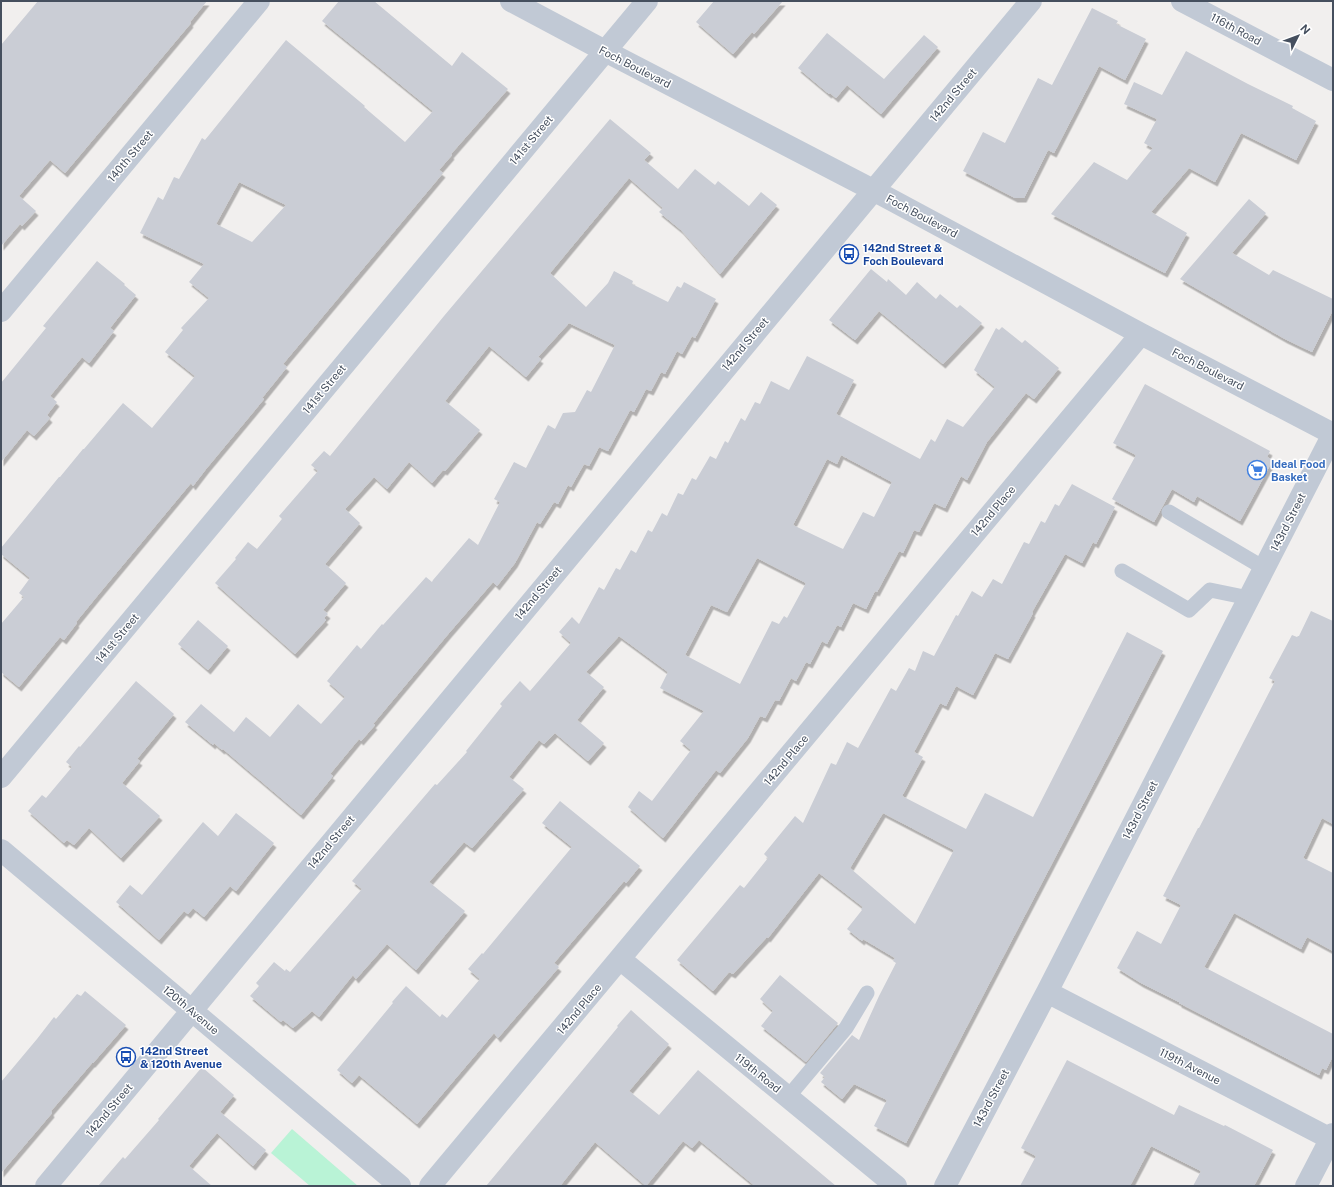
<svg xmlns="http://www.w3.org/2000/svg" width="1334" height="1187" font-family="'Public Sans',sans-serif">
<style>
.green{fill:#b9f3d6}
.building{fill:#cacdd5;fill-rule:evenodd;filter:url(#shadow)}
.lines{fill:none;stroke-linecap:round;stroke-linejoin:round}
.lane{stroke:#c1c9d5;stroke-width:15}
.street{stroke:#c1c9d5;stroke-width:22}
.labels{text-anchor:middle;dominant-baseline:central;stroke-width:3;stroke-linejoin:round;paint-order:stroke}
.street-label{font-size:11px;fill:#454f5e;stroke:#fff}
.transit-label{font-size:11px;font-weight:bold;fill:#164399;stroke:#fff;text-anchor:start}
.shop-label{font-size:11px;font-weight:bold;fill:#366cbe;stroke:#fff;text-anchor:start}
</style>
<defs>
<filter id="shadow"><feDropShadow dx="2.5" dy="4.5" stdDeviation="0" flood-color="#0004"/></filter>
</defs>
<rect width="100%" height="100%" fill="#f1efee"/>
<path class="green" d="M292 1129 358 1186H310L271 1153Z"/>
<path class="building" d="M38 1H207L190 22 191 23 65 173 50 160 19 196 36 211 22 226 20 224 1 246V45Z
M339 1H374L452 66 462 52 508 89 451 154 452 155 439 170 443 173 283 364 287 367 262 398 264 399 206 469 193 486 191 483 98 595 76 622 77 623 64 640 60 637 19 687 1 672V624L24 597 19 593 30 578 1 554V548L59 477H60L83 449H84L123 403 152 428 195 376 165 352 183 330 181 328 209 298 189 282 204 264 140 233 158 197 163 200 174 177 179 179 202 138 205 140 286 40 365 106 364 107 405 142 433 111 322 21ZM239 182 286 205 252 242 216 224Z
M714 1H783L754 34 752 32 733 54 696 22Z
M1092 8 1118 21 1116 24 1146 39 1125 80 1099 66 1054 153 1048 150 1024 198H1015L963 171 983 132 1005 143 1038 78 1052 85Z
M827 33 884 79 924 35 938 47 881 114 847 85 836 98 830 93 829 94 798 68Z
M1186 51 1248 84 1293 106 1292 108 1316 121 1296 160 1241 133 1215 182 1189 168 1151 212 1187 233 1165 273 1051 214 1094 162 1127 180 1153 148 1144 143 1157 119 1124 104 1134 82 1162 95Z
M610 119 651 153 644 160 678 189 695 169 715 185 718 181 749 206 761 192 777 205 720 274 681 230 659 212 663 208 629 178 550 273 586 307 608 283 614 271 633 281 632 284 668 302 677 286 681 288 684 282 716 299 695 338 692 336 682 354 677 351 665 374 661 372 651 391 646 389 634 412 630 410 608 451 599 447 589 466 584 464 571 487 568 485 558 504 554 502 540 524 537 522 515 563 497 586 493 582 449 633 373 724 375 725 361 741 359 739 330 774 333 776 301 815 223 749 222 750 214 743 213 745 185 722 201 704 234 732 246 717 270 737 298 704 321 724 345 697 327 681 357 645 361 649 382 624 383 625 426 577 432 582 433 580 469 538 478 545 500 502 494 499 514 462 526 468 548 425 555 429 563 413 575 412 587 390 591 392 615 345 569 323 538 357 541 359 526 377 489 346 445 401 480 430 445 471 443 470 432 483 409 462 387 489 374 477 345 509 360 523 325 564 346 583 323 610 328 614 324 618 326 620 295 654 215 583 236 559 235 558 248 542 257 549 282 519 279 516 318 471 311 465 324 451 330 456 444 316Z
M1249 199 1266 213 1232 253 1269 275 1273 270 1333 299V310L1312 352 1285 339 1180 279Z
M97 261 125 284 124 285 136 295 110 328 114 331 89 363 82 357 50 396 57 402 47 415 50 418 34 436 27 430 1 462V383L46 328 43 326Z
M871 269 887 282 888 279 906 295 917 282 936 299 940 294 957 308 960 305 982 323 943 364 879 311 855 340 829 320Z
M1002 327 1022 343 1025 340 1059 368 1034 399 1026 393 987 442 967 480 961 476 945 508 934 503 919 532 914 530 903 553 899 551 877 592 875 591 866 609 853 603 841 627 837 625 827 644 822 641 810 664 806 662 796 681 791 678 779 701 775 700 765 718 760 716 748 738 720 773 716 770 663 838 628 807 639 791 652 801 691 750 680 741 704 711 660 688 668 672 619 636 586 672 604 687 577 720 604 743 588 761 555 733 544 744 539 740 509 777 524 789 472 848 464 842 429 882 465 911 416 970 387 944 356 979 353 975 319 1017 312 1011 293 1028 283 1020 281 1022 250 996 259 986 256 983 274 962 285 971 286 969 290 972 362 889 352 881 435 784 437 785 467 752 466 751 502 706 500 704 520 681 530 691 571 643 559 632 572 617 579 624 599 587 604 590 616 568 620 570 631 550 636 553 648 530 652 532 662 513 667 516 678 493 683 495 692 478 696 480 710 456 716 459 725 441 728 443 741 418 745 421 755 402 760 404 771 381 789 390 807 356 854 380 836 414 920 459 931 439 935 442 947 419 963 427 995 387 974 370 996 328 999 330ZM841 455 892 482 874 517 863 512 843 549 793 525 827 459 837 464ZM757 558 806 583 787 618 784 616 779 624 772 621 740 684 685 655 711 605 727 612Z
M1145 384 1270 451 1267 457 1273 460 1240 521 1197 496 1194 502 1172 489 1154 522 1112 499 1136 455 1113 443Z
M1072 484 1115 507 1096 544 1093 542 1082 563 1065 554 1032 612 1033 613 1008 659 995 653 973 695 956 686 946 706 940 703 914 752 923 757 902 796 966 829 985 793 1033 817 1127 632 1163 651 906 1143 874 1126 887 1100 854 1084 842 1099 821 1082 825 1077 820 1073 852 1035 859 1040 879 996 896 963 893 961 895 958 863 939 862 941 847 929 862 910 861 909 863 907 819 873 768 938 767 937 733 974 729 972 713 991 677 960 740 885 744 888 768 858 764 854 795 816 803 823 831 763 836 765 847 742 858 748 891 688 896 691 909 668 915 671 923 651 934 656 956 615 958 616 972 591 982 597 993 579 1002 584 1024 542 1029 544 1041 521 1045 523 1055 504 1059 506ZM883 813 954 850 915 924 850 868Z
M1311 611 1333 621V824L1322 818 1303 858 1333 873V951L1307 937 1301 949 1234 913 1204 967 1333 1034V1056L1326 1070 1322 1068 1319 1075 1179 1003V1002L1141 983 1117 968 1137 931 1161 944 1181 905 1163 896 1198 828H1199L1275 681 1269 678 1292 635 1297 637 1298 636H1299Z
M198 620 228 646 208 670 178 644Z
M136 681 174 714 137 759 140 761 122 783 160 816 121 858 89 828 74 845 67 840 64 843 28 811 42 795 46 798 72 767 66 762 79 746 80 747Z
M560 801 640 866 626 883 624 881 554 963 559 967 498 1038 494 1033 417 1124 359 1075 352 1083 337 1070 364 1038 393 1003 392 1002 406 986 440 1017 442 1014 447 1018 480 979 468 969 482 953 483 954 572 847 542 823Z
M236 813 274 843 236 891 230 886 204 917 193 908 188 914 184 911 159 940 116 902 130 885 142 895 203 822 218 836Z
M780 975 838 1023 806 1062 761 1026 773 1011 760 999Z
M85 991 126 1025 93 1063H92L51 1111 52 1113 1 1173V1082L37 1039 54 1017 56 1019 77 994 81 996Z
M631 1010 669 1044 629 1091 659 1115 698 1070 836 1186H755L699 1140 692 1148 683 1141 646 1186 595 1142 560 1186H486L585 1067 618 1027 617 1026Z
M1067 1060 1174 1115 1179 1105 1224 1126 1225 1125 1273 1150 1254 1186H1193L1201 1171 1151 1146 1130 1186H1020L1036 1156 1021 1148Z
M202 1067 234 1095 220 1112 266 1150 253 1166 217 1133 189 1166 212 1186H98L123 1157 125 1159 159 1120 158 1119Z"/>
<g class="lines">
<path class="lane" d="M1169 512 1264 568
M1122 571 1189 610 1210 590 1249 598
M788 1097 846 1028 867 993"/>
<path class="street" d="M511 1 605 51 873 190 1141 334 1333 434
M1182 1 1333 80
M1 311 259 1
M1 777 647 1
M1 850 400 1186
M620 959 896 1186
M1047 992 1333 1140
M46 1186 1031 1
M430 1186 1141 334
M945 1186 1047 992 1333 434
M1306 1186 1333 1134"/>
</g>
<defs>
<g id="bus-ring" transform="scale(1)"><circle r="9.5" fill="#fff" stroke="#1a4fb4" stroke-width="1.5"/><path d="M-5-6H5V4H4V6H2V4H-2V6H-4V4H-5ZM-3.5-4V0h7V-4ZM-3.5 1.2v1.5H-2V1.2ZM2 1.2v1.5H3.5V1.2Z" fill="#1a4fb4"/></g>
<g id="supermarket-ring" transform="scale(1)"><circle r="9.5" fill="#fff" stroke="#3f7fe0" stroke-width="1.5"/><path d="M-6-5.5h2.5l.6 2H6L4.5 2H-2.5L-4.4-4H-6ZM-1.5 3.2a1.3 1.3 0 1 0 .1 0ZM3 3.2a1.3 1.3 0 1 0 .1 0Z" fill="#3f7fe0"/></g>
</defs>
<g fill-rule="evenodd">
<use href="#bus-ring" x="849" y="254"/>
<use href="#supermarket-ring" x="1257" y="470"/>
<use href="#bus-ring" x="126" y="1057"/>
</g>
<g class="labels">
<g class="street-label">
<text transform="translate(1236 29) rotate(28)">116th Road</text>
<text transform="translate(635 67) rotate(27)">Foch Boulevard</text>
<text transform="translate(953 95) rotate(-50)">142nd Street</text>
<text transform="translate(531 140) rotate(-50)">141st Street</text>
<text transform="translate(130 156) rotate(-50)">140th Street</text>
<text transform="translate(922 216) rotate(28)">Foch Boulevard</text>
<text transform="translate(745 344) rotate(-50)">142nd Street</text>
<text transform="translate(1208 369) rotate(27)">Foch Boulevard</text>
<text transform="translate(324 389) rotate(-50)">141st Street</text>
<text transform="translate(993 511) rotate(-50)">142nd Place</text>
<text transform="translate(1288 522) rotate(-63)">143rd Street</text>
<text transform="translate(538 593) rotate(-50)">142nd Street</text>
<text transform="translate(117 638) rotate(-50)">141st Street</text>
<text transform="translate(786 760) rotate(-50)">142nd Place</text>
<text transform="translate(1140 810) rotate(-63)">143rd Street</text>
<text transform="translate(331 842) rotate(-50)">142nd Street</text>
<text transform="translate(579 1009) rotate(-50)">142nd Place</text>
<text transform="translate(191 1010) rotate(40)">120th Avenue</text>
<text transform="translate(1190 1066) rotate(27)">119th Avenue</text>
<text transform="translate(758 1073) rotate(39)">119th Road</text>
<text transform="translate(991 1098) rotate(-62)">143rd Street</text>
<text transform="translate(109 1110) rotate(-50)">142nd Street</text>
</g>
<g class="transit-label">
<text x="863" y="248">142nd Street &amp;<tspan x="863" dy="13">Foch Boulevard</tspan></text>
<text x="140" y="1051">142nd Street<tspan x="140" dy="13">&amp; 120th Avenue</tspan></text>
</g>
<g class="shop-label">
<text x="1271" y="464">Ideal Food<tspan x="1271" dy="13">Basket</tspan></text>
</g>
</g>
<rect width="1334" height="1187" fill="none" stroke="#454f5e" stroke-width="4"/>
<g transform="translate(1298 36) rotate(48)" stroke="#ffffff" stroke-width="3" paint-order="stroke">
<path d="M0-3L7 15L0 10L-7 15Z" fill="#454f5e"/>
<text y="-6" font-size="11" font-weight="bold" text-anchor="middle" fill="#454f5e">N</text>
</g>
</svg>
